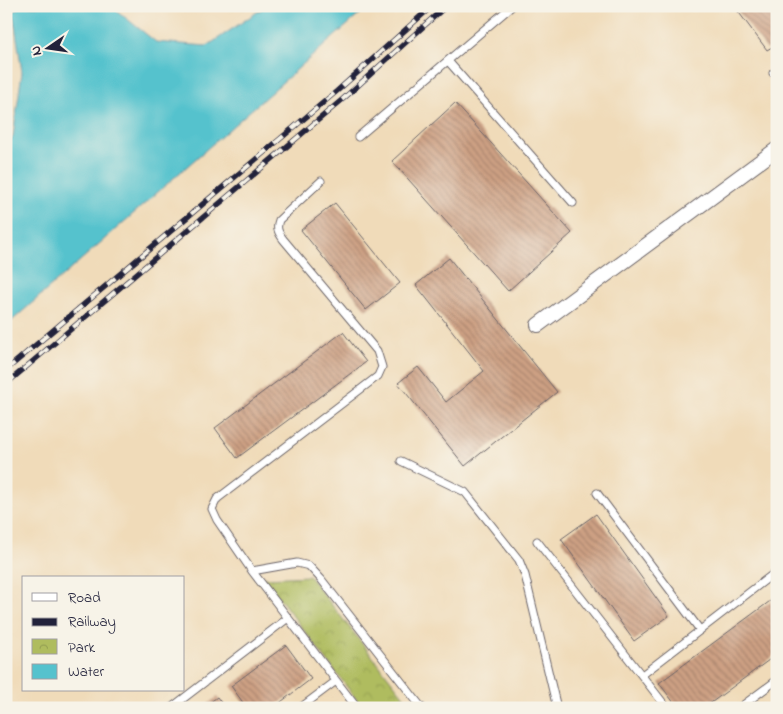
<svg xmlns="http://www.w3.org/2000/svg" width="783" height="714" font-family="'Indie Flower',sans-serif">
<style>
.park{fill:url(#park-crowns);stroke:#686f4c}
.water{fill:#55c2cd;stroke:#3c7284}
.building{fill:url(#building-back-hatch)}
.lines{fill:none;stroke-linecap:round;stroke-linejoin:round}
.service-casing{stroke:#6a6367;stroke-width:9}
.minor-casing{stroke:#6a6367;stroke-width:16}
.service{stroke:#fff;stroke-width:7}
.minor{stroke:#fff;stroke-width:14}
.rail-casing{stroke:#22223b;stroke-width:5.5}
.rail{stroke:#f7f3e8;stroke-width:4;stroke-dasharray:11;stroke-linecap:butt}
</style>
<defs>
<pattern id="park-crowns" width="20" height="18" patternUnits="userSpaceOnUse" patternTransform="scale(1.25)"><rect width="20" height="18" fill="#afbc5e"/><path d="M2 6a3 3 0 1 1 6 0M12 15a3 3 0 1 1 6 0" fill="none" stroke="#96a153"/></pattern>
<pattern id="building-back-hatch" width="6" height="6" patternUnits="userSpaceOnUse" patternTransform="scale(1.25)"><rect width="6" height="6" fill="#cda083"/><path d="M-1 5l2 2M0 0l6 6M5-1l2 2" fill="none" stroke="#a6826c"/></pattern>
</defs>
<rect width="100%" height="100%" fill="#f7f3e8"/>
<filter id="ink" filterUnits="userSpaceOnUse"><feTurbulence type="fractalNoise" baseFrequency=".02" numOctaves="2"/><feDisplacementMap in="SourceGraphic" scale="10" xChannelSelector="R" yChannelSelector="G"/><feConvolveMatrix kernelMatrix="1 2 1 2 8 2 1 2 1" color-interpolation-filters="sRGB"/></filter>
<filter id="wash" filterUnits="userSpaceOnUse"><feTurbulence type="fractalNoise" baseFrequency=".0096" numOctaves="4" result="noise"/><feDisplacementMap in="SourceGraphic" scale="20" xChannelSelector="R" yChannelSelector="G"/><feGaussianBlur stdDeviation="1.12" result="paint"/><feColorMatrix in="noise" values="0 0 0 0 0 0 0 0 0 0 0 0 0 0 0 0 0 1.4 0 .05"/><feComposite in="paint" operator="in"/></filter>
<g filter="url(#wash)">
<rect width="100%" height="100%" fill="#f0dbb9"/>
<path class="park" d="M309 576 413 708H363L264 578Z"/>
<path class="water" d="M20 6H111L156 42 207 46 266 6H369L6 326V146L13 137 22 72 13 12Z"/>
<g id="blocks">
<path class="building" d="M734 6H777V44L767 50Z
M455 103 572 233 508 291 392 161Z
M335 203 400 283 366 310 301 230Z
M449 258 557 392 465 466 398 383 418 367 446 402 484 371 416 285Z
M343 332 366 362 237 458 215 428Z
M596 514 669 616 634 641 561 539Z
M777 596V654L704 708H678L659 683Z
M286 645 311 679 273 708H247L231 686Z
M217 697 225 708H203Z"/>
</g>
</g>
<g filter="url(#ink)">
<use href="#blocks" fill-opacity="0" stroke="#6a6367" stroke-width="1"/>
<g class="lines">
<g class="service-casing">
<path id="service" d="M448 61 573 203
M773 73 777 70
M358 137 512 6
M321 181 279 220C276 228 278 232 283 239L377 351 382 367 378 376 217 499 212 509 217 520 252 571 357 708
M401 461 465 492 519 560 525 575 557 708
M597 493 700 630
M537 541 667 708
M252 571 297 563 309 566 321 579 422 708
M642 675 777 571
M171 708 288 618
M300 708 336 681
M739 708 777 680"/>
</g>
<g class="minor-casing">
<path id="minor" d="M538 325 777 149"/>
</g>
<use href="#service" class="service"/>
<use href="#minor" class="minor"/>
<g class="rail-casing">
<path id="rail" d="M6 370 337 91 432 6
M6 384 343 99 446 6"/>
</g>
<use href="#rail" class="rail"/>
</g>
</g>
<rect width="783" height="714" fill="none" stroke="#f7f3e8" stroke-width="25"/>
<rect x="22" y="576" width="162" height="115" fill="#f7f3e8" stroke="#a29fa3"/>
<rect x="32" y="593" width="25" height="8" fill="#ffffff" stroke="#a29fa3"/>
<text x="68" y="602" font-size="15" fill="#22223b">Road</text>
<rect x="32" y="618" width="25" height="8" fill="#22223b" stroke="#a29fa3"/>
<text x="68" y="626" font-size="15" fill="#22223b">Railway</text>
<rect x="32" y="639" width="25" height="15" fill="url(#park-crowns)" stroke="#a29fa3"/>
<text x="68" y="652" font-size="15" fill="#22223b">Park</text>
<rect x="32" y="664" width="25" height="15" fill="#55c2cd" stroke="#a29fa3"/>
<text x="68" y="676" font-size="15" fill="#22223b">Water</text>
<g transform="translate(48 48) rotate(257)" stroke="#f7f3e8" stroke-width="4" paint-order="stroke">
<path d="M0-4L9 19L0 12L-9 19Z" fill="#22223b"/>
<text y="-8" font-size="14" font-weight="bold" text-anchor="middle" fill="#22223b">N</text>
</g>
</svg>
